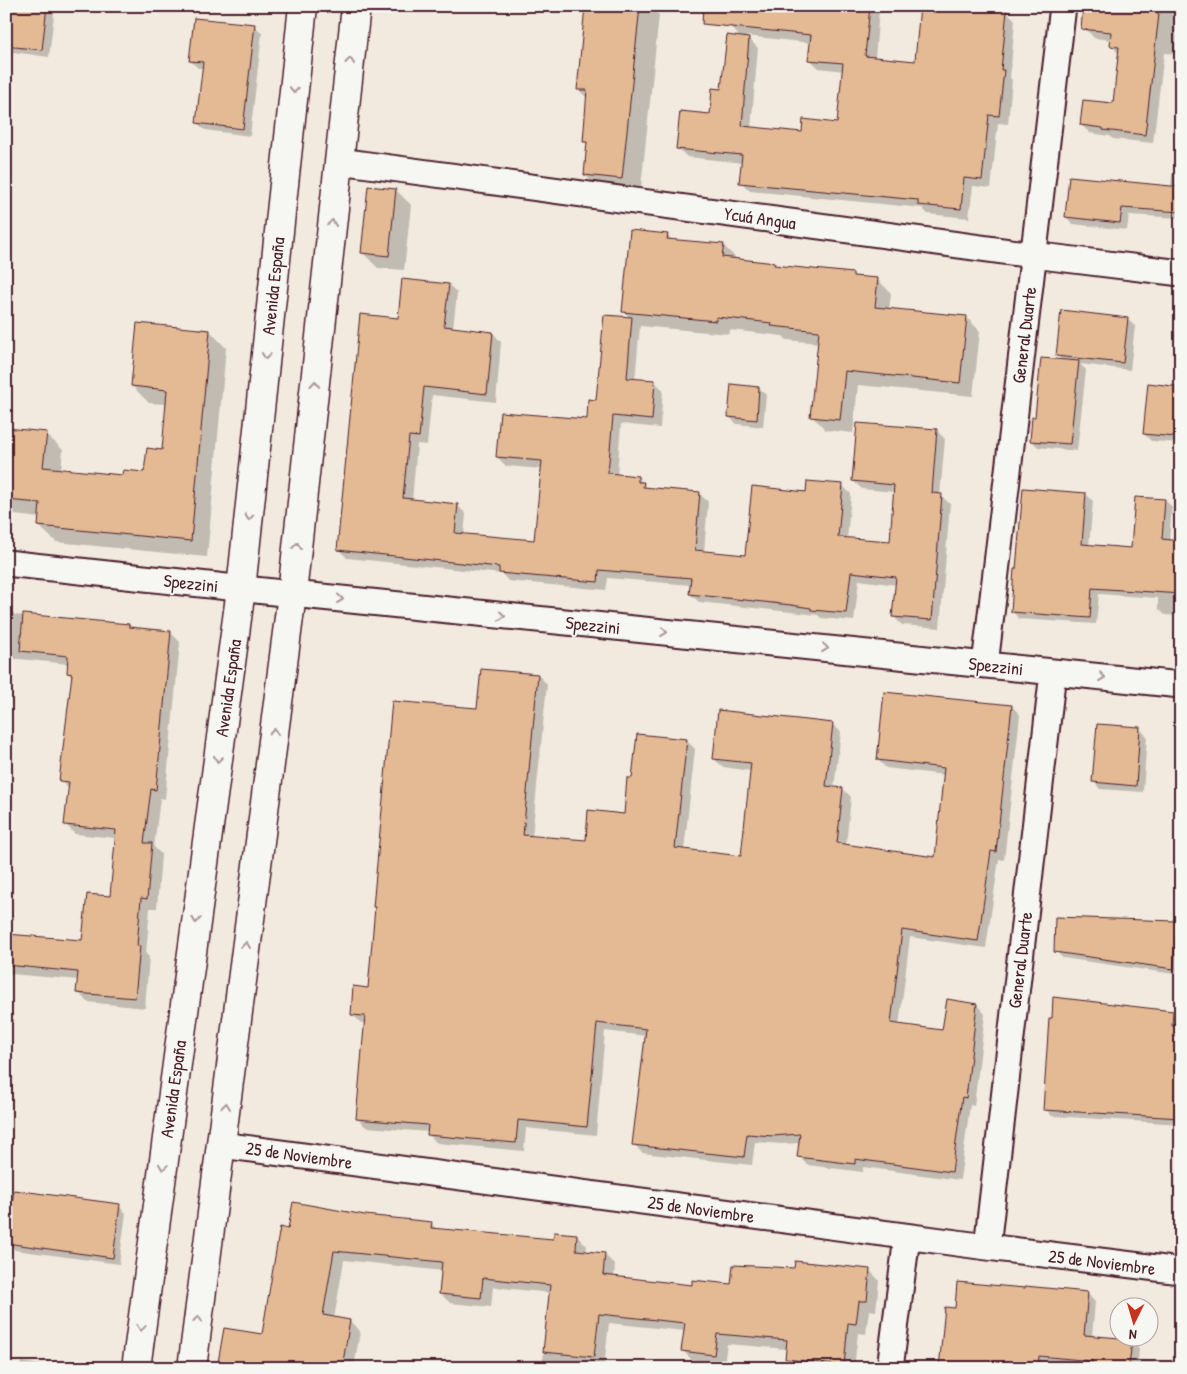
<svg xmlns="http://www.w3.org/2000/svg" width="1187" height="1374" font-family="'Patrick Hand',sans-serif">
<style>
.shadow{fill:#0003;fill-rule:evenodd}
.building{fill:#e4ba94;stroke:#4a1f2b}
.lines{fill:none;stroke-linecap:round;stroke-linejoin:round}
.minor-casing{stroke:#4a1f2b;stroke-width:29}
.tertiary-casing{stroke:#4a1f2b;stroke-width:31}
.minor{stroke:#f6f6f2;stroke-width:25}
.tertiary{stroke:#f6f6f2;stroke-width:28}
.oneway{stroke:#a99598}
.labels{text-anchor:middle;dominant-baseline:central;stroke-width:4;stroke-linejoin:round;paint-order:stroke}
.street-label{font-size:18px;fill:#4a1f2b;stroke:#f6f6f2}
</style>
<rect width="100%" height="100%" fill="#f2eadf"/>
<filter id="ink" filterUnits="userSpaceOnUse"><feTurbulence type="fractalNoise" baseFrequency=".02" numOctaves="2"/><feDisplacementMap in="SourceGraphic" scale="10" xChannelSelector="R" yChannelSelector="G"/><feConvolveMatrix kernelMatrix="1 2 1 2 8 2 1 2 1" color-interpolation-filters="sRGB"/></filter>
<g filter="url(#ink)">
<path class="shadow" d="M6 6H55L49 57 6 51Z
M586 6H650L659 15 640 197 604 194 585 175 588 145 584 141 587 98 578 89Z
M704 6H778L779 8 815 12V6H876L879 10 875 58 916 62 922 6H1002L1001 11H1006L1015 20 1010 78 1012 80 1008 124 998 123 991 188 973 186 969 218 928 214 922 208 750 191 741 182 743 163 687 157 678 148 711 115 722 90 741 38 730 26ZM746 36 811 43 809 59 819 68 844 71 838 124 803 133 751 128 758 48Z
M1088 6H1181V54L1164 53 1153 143 1113 139 1110 136 1090 133 1081 125 1114 104 1119 54 1111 45V40L1094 38 1086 29Z
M195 19 255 26 262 33 250 136 205 130 197 123 204 68H198L190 61Z
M1172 174 1181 175V218L1129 215 1127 230 1073 224 1066 217 1171 187Z
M396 190 411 205 404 270 378 268 363 253Z
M667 235 672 240 723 245 737 259 774 264 776 266 853 274 856 277 877 279 891 293 889 310 966 317 980 331 973 396 858 385 853 433 826 430 812 416 819 343 787 340 783 336 730 330 729 334 640 326 635 380 655 382 663 390 660 428 621 424 617 475 638 477 648 489 699 493 708 502 704 552 746 557 807 493 842 485 851 494 847 539 892 542 895 492 862 489 853 481 937 431 945 439 940 495 950 504 940 628 902 625 893 616 897 585 859 580 854 621 821 618 818 615 800 613 699 602 690 594 691 585 608 578 606 590 508 581 502 574 347 558 339 550 399 319 449 285 457 293 453 329 493 333 501 342 496 402 432 395 427 445 417 444 412 501 457 505 466 514 464 535 536 541 543 469 506 466 497 457 588 421 598 401 630 318 623 311Z
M1127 319 1135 326 1130 370 1080 364 1086 370 1077 451 1038 447 1031 440 1036 418 1063 361 1057 355Z
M210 331 226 348 207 557 56 542 39 526 40 518 15 515 6 506V430L46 434 63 450 61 470 123 476 145 473 163 451 167 404 149 403 132 386Z
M759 388 766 395 763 427 737 424 729 417Z
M1181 388V443L1151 441 1144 434Z
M1086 494 1093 501 1089 546 1132 550 1165 500 1172 507 1169 541 1181 542V616L1165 615 1158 608V598L1099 594 1096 624 1019 619 1012 611Z
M6 606 15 615 128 625 131 628 170 632 180 642 165 799 160 798 154 847 161 854 157 908H150L146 954 149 957 145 1008 87 1002 78 992 79 980 11 974 6 969V935L84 942 111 897 117 838 75 834 66 825 69 789 60 780 73 678 68 673 69 664 9 658 8 667 6 666Z
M482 671 538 675 547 684 532 837 587 841 625 815 633 780 686 740 695 749 684 851 742 857 751 771 723 767 714 759 832 724 841 732 834 788 843 789 851 797 846 845 936 858 945 775 886 768 878 760 1012 706 1020 715 1004 860 999 859 986 948 910 937 899 1026 943 1031 977 1005 985 1014 974 1106 970 1105 960 1180 863 1167V1172L807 1165 799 1156 800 1143 782 1144 755 1142 752 1165 642 1153 634 1144 646 1036 605 1031 596 1135 526 1128 524 1151 437 1143 429 1135V1132L366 1127 357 1118 366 1023H361L352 1014 370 990 478 709Z
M1140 729 1147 736 1143 792 1100 789 1093 781Z
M1175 922 1181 928V975L1063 958 1055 951Z
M1172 1012 1179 1019V1027L1181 1028V1124L1052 1116 1045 1109Z
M119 1206 126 1213 119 1264 15 1250 8 1243Z
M365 1216 431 1223 437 1230 554 1240 577 1235 587 1246 586 1253 605 1255 615 1265 614 1278 693 1287 732 1286 795 1270H869L879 1280 876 1311 869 1310 866 1334 858 1333 854 1368H795L786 1359 787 1349 727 1344 724 1364 693 1361 683 1351 685 1331 609 1323 604 1367 542 1368 551 1293 493 1287 491 1307 450 1303 440 1293 443 1271 344 1260 334 1319 350 1321 360 1331 354 1368H219L263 1335 289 1231Z
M1087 1293 1095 1302 1092 1337 1131 1341 1139 1349 1138 1360 1181 1364V1368H1091L1047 1363 1046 1368H941L956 1309Z
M21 1362 62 1368H20Z"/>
<path class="building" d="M6 6H47L42 50 6 46Z
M585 6H640L622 179 584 175 587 142H583L587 90H577Z
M703 6H772L813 10 814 6H870L865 56 915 61 920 6H973L1007 10 1001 70H1004L999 116 989 115 982 180 964 178 961 209 918 205V200L739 183 742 155 676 149 680 111 710 114 712 88 721 89 727 35 749 38 742 126 802 132 803 119 837 123 843 63 808 60 811 35 702 24Z
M1083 6H1158L1157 14H1159L1145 135 1103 130V128L1080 125 1083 100 1113 103 1119 47 1110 46 1111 32 1081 29Z
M194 18 255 24 243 129 196 123 203 62 189 61Z
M1069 176 1181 187V212L1122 208 1120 223 1065 217Z
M368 186 396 189 389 256 361 253Z
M630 230 668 234 667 239 724 244 722 257 775 263 774 265 853 273V276L878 278 875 307 967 316 960 383 845 371 840 420 810 417 819 331 771 326 772 323 716 317V321L622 312Z
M402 279 449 284 444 326 493 332 487 394 424 387 419 437 409 436 403 498 458 504 455 533 534 540 542 461 496 457 500 412 587 419 588 399 596 400 604 315 632 317 627 378 655 380 652 420 613 416 608 473 638 476V482H644L643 487 700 492 695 550 745 555 752 486 806 492 807 481 843 484 838 537 890 541 894 485 852 481 857 423 937 429 932 493 942 494 932 620 892 617 896 577 851 572 846 613 811 610V608L791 605 689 594 691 578 599 570 598 582 499 573V567L337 550 360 314 398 318Z
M1061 310 1128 318 1123 363 1056 356Z
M137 323 210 330 191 541 38 526 40 503 6 500V428L47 432 43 467 122 475 123 470 144 472 147 448 162 450 167 390 131 386Z
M1041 358 1079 361 1070 444 1030 441 1032 417H1035Z
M1148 383 1181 387 1176 437 1143 434Z
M731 384 759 387 757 420 728 417Z
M1023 488 1086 493 1082 544 1131 548 1135 497 1165 499 1162 539 1181 541V594L1092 588 1090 618 1011 612 1014 569H1016Z
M23 614 129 624V627L171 631 156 790 151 789 144 843H152L147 899 141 898 137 946H140L135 998 76 993 78 972 6 965V934L82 940 87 894 110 896 116 830 64 825 69 782 59 781 72 674 67 673 68 656 20 651Z
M481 669 538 674 523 835 586 840 588 810 624 814 627 778H632L637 734 687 739 675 848 741 856 751 763 713 759 718 710 833 723 826 786 843 788 837 843 935 857 944 768 877 760 884 692 1012 705 996 852 991 851 978 941 902 930 891 1023 942 1030 947 999 977 1004 966 1098 962 1097 952 1172 855 1159V1164L797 1157 800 1134 773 1136 747 1134 744 1157 632 1145 646 1029 597 1023 587 1127 518 1120 516 1143 427 1135 428 1125 356 1119 365 1016 351 1015 353 986 368 988 375 907H373L392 701 477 708Z
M1097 724 1140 727 1136 786 1092 782Z
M1055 917 1176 921 1174 969 1054 952Z
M1053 997 1173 1011 1172 1026H1181V1118L1043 1110 1049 1018H1052Z
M14 1190 120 1204 113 1258 6 1243Z
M293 1202 365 1215 432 1222 431 1228 553 1239 554 1232 577 1234 576 1250 605 1253 603 1275 692 1285V1280L731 1284 733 1265 794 1268 795 1261 870 1269 867 1301H859L856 1324 848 1323 844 1366 785 1359 787 1340 717 1334 714 1355 681 1351 685 1323 599 1314 594 1357 543 1352 550 1285 483 1278 481 1298 439 1294 442 1262 334 1251 323 1315 350 1320 342 1368H217L224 1328 262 1334 280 1227 288 1229Z
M957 1282 1025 1288V1286L1088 1292 1084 1335 1132 1339 1129 1368H1091L1092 1361 1039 1356 1038 1368H939L945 1307 955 1308Z"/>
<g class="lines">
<g class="minor-casing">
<path id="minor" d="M339 161 1033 255 1181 273
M6 563 292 594 1181 685
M985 665 1063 6
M221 1145 987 1247 1181 1271
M987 1247 1053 672
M890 1368 907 1237"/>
</g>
<g class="tertiary-casing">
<path id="tertiary" d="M136 1368 241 589 303 6
M192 1368 292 594 356 6"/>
</g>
<use href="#minor" class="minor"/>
<use href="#tertiary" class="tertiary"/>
</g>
<defs><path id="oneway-chevron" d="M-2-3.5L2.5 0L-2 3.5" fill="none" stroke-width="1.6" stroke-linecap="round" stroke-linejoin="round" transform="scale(1.25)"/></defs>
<g class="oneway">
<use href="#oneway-chevron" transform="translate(350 61) rotate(-84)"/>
<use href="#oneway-chevron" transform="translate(294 90) rotate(96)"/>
<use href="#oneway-chevron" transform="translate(332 223) rotate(-84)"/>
<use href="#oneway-chevron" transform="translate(266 356) rotate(96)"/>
<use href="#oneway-chevron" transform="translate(315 384) rotate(-84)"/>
<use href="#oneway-chevron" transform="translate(249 517) rotate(96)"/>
<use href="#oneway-chevron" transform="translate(297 546) rotate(-84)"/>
<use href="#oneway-chevron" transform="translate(340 599) rotate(6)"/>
<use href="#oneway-chevron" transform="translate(502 616) rotate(6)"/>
<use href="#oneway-chevron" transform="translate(664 632) rotate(6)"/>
<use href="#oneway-chevron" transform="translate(825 648) rotate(6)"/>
<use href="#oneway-chevron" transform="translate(1102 677) rotate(6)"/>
<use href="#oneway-chevron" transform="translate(274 732) rotate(-83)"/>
<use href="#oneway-chevron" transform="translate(218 759) rotate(98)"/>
<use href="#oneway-chevron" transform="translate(196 920) rotate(98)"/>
<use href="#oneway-chevron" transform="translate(246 945) rotate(-83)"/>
<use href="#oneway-chevron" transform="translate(226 1106) rotate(-83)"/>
<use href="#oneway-chevron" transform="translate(163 1167) rotate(98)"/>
<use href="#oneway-chevron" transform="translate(198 1319) rotate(-83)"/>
<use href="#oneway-chevron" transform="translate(141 1328) rotate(98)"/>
</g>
</g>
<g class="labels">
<g class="street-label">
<text transform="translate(760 218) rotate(8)">Ycuá Angua</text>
<text transform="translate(273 286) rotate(-84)">Avenida España</text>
<text transform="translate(1024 335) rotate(-83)">General Duarte</text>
<text transform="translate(191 583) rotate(6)">Spezzini</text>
<text transform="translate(593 625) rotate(6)">Spezzini</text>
<text transform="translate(996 666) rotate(6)">Spezzini</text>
<text transform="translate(228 688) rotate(-82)">Avenida España</text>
<text transform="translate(1020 960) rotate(-83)">General Duarte</text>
<text transform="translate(173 1089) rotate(-82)">Avenida España</text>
<text transform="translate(299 1155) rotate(8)">25 de Noviembre</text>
<text transform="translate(701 1209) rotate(8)">25 de Noviembre</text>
<text transform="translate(1102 1262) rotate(7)">25 de Noviembre</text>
</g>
</g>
<rect width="1187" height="1374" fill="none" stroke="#f6f6f2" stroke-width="25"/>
<rect x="12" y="12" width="1162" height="1349" fill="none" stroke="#4a1f2b" stroke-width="2" filter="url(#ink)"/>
<g transform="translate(1134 1322) rotate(185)"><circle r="24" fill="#f6f6f2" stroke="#b1a0a2"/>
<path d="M0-4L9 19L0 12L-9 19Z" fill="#c8321e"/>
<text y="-8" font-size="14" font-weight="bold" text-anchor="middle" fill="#4a1f2b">N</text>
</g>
</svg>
